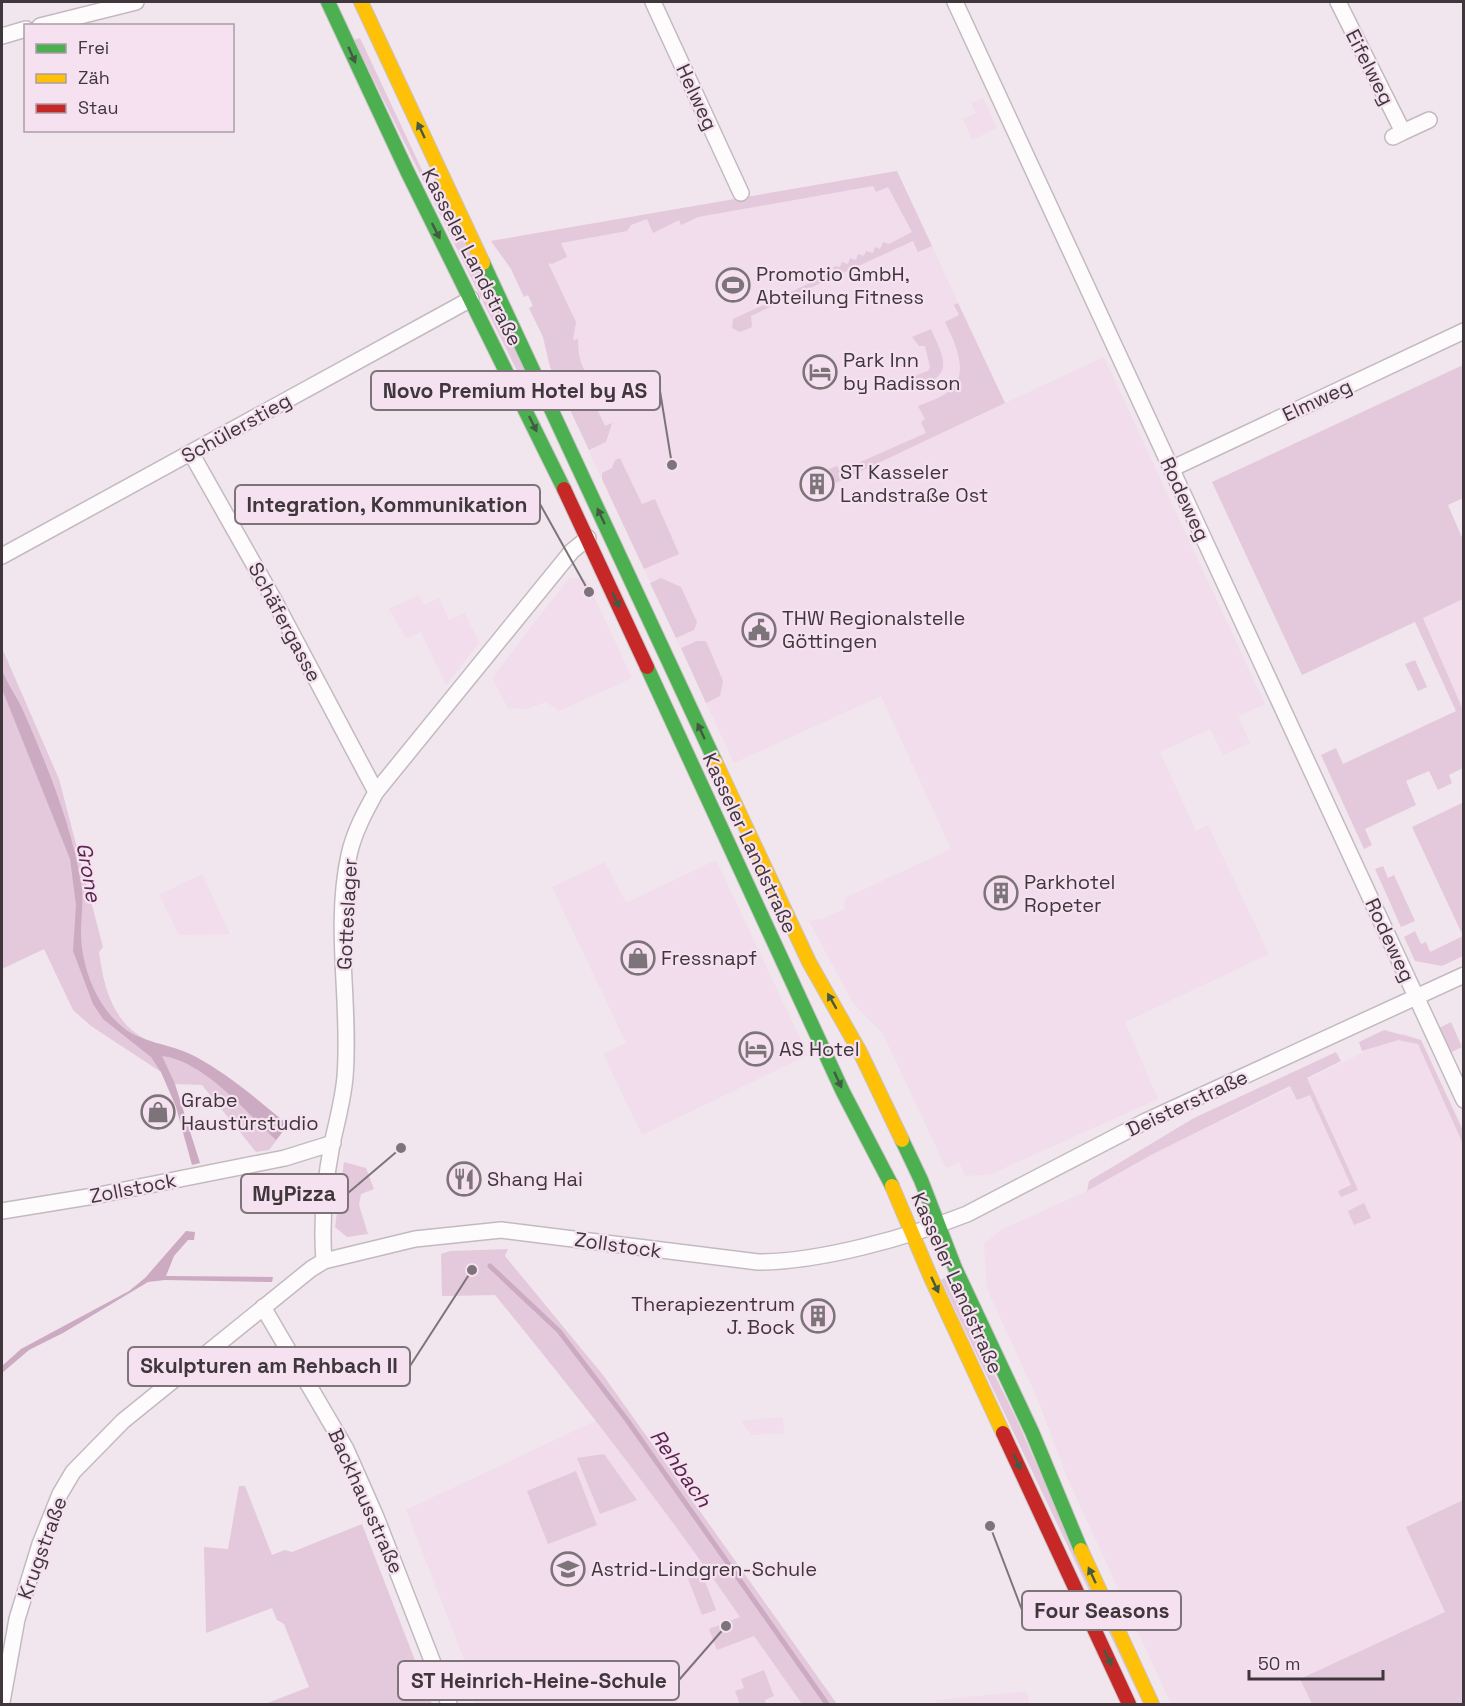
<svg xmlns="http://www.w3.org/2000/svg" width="1465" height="1706" font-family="'Space Grotesk',sans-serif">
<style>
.built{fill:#f1ddeb}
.green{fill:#e3c9db}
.water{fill:#ccaac2}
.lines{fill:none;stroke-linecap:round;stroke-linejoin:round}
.stream{stroke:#ccaac2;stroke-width:5}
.street-casing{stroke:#c3bac0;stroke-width:18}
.fast-casing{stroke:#c9c3c6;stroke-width:16}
.slow-casing{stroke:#c9c3c6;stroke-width:16}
.jam-casing{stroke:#c9c3c6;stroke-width:16}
.street{stroke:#fdfbfc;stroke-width:15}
.fast{stroke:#4caf50;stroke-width:14}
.slow{stroke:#ffc107;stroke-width:14}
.jam{stroke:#c62828;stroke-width:14}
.oneway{fill:#435b42}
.labels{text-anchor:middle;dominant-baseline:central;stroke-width:4.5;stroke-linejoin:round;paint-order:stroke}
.street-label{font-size:20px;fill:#3f373c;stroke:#f5e1ef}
.poi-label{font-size:20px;fill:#3f373c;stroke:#f5e1ef;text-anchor:start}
.water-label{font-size:21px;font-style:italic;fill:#59244d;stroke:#f5e1ef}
.leader{fill:none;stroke:#7d747a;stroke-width:2}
.callout-dot{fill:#7d747a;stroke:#f5e1ef;stroke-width:2}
.callout{fill:#f5e1ef;stroke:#7d747a;stroke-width:2}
.callout-label{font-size:21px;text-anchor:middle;font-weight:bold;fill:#3f373c}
</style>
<rect width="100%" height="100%" fill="#f1e6ed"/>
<path class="built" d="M983 98 997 128 972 140 963 119 976 113 971 103Z
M897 171 1005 403 1104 357 1265 704 1238 716 1250 743 1223 755 1210 729 1160 752 1196 831 1208 825 1269 954 1125 1022 1158 1099 991 1174 965 1176 959 1162 946 1168 883 1034 853 1003 809 921 823 919 844 909 845 898 951 849 881 696 734 763 550 367 543 337 529 308 533 306 528 295 524 297 511 269 491 241Z
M569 578 586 579 632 678 559 711 546 702 527 709 508 708 492 678Z
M419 595 424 605 439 598 449 620 465 613 479 643 446 685 421 632 406 638 389 609Z
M1463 599V710L1423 617Z
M716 860 808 1055 642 1135 603 1054 626 1043 552 887 605 862 626 903Z
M202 874 221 915 230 934 179 935 159 895Z
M1403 1033 1421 1040 1464 1131 1463 1500 1406 1527 1446 1612 1301 1679 1312 1704H1171L1067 1477 1038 1400 987 1289 984 1244 1003 1229 1087 1191 1151 1155Z
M783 1417 784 1433 751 1435 741 1421Z
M597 1420 673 1520 740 1617 717 1649 754 1636 802 1704H474L476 1690 406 1510Z
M1027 1691 1029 1704H936V1700Z"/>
<path class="green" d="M360 38 422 170 469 250 533 386 526 389 354 40Z
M897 171 932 246 918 252 913 241 788 298 786 294 810 283 813 275 822 278 825 270 832 272 834 266 840 267 842 262 848 264 850 258 856 260 858 254 864 256 866 251 873 253 875 247 880 249 883 242 889 244 912 232 888 187 876 192 873 186 698 217 681 225 679 220 653 233 647 219 631 225 627 231 561 243 567 257 552 264 548 263 576 322 573 340 578 339C578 355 580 368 592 380L584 382 605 426 612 423 606 442 589 450 550 367 543 337 529 308 533 306 528 295 524 297 511 269 491 241Z
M783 296 785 300 751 316 752 327 740 332 732 328 733 319Z
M958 303 1005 403 836 483 829 469 837 466 840 471 926 433 921 422 925 419 918 406C928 402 940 398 948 392 972 375 954 341 945 322L959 315 954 305Z
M931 329C948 367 952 373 912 392L906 379 928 371 930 367 925 346H919L912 337Z
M1463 365V498L1448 505 1463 540V599L1423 618 1463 710V768L1449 775 1452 783 1438 790 1429 771 1406 781 1416 805 1365 829 1372 845 1364 849 1321 755 1336 748 1343 764 1456 711 1415 622 1302 675 1212 482Z
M620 458 642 504 655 499 679 554 644 569 602 479V473L612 468 615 460Z
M661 578 681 587 697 622 694 630 676 638 650 583Z
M697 641H706L723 681 720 696 706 703 681 648Z
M2 648 59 779 103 947 99 952C103 983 111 1018 140 1036 156 1046 178 1047 196 1057 229 1074 259 1101 288 1125L269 1150 256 1152 202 1085 175 1084 168 1087 161 1072 91 1026 73 1010 44 949 2 969Z
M1415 660 1427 687 1418 691 1405 664Z
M1463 799V956L1442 966 1415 961 1404 937 1415 931 1421 944 1426 942 1430 952 1463 936 1412 827 1462 803Z
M1383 866 1388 878 1394 875 1415 921 1401 927 1375 869Z
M1451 1022 1462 1047 1450 1053 1439 1028Z
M1384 1030 1421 1040 1463 1131V1144L1418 1044 1398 1040 1362 1051 1359 1042Z
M1336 1052 1341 1061 1307 1078 1358 1190 1341 1197 1338 1191 1351 1185 1310 1095 1297 1100 1290 1086 1151 1155 1087 1191 1089 1181 1194 1118Z
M344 1162 366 1168 374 1189 361 1194 359 1205 368 1234 347 1237 335 1227Z
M1364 1203 1371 1218 1354 1225 1348 1211Z
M508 1249 505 1256 603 1375 837 1704H802L754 1636 717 1650 709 1629 740 1617C663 1505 581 1400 495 1295L442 1296 441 1254 450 1251Z
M946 1277 1016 1418 1143 1704 941 1280Z
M604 1454 637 1500 600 1514 577 1458Z
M576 1471 597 1525 548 1544 527 1491Z
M239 1486H245L272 1555 285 1550 292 1552 362 1524 432 1704H265L309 1687 284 1624 277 1620 272 1608 206 1633 204 1547 228 1549Z
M1463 1500V1704H1312L1300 1679 1445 1612 1406 1527Z
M698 1563 716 1610 702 1615 684 1568Z
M764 1670 774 1696 765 1700 766 1704H740L735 1691 744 1688 741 1679Z"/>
<path class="water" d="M2 670C7 683 15 694 21 706 46 763 71 822 81 883 84 900 81 916 81 933 81 964 95 1002 118 1023 140 1045 170 1042 196 1057 229 1075 259 1101 288 1125L276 1140C246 1112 204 1061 162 1056L175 1084 200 1163 192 1165 176 1107 161 1072 151 1057 103 1019 93 1004 73 951 76 905 70 859 2 689Z
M186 1231 195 1232 194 1240H188L174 1256 166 1276 273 1277 272 1282 165 1280 148 1282 63 1333 29 1350 2 1373V1366L21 1349 129 1291 145 1278Z"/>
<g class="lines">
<path class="stream" d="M490 1266 559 1331 627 1420 827 1704"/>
<g class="street-casing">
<path id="street" d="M653 2 741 193
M955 2 1464 1100
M1338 2 1403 132 1393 137
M40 26 136 2
M2 36 26 29
M1403 132 1429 120
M191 453 274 600 376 792
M1171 469 1464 331
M2 556 471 299
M2 1211 94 1196 285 1158 333 1143
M324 1261C321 1223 325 1181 332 1144 337 1121 343 1100 345 1077 351 1003 333 928 349 855 354 832 365 812 376 792L572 551 588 538
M263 1307 346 1449 376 1517 449 1704
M2 1702 17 1619 40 1544 60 1494 73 1472 123 1421 311 1269 324 1261 415 1239 501 1230 758 1262C820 1262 909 1237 967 1214L1146 1121 1464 975"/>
</g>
<g class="fast-casing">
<path id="fast" d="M328 2 407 171 564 489
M483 263 715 761
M647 667 843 1092 892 1186
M902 1140 921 1180 955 1268 1032 1432 1081 1550"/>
</g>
<g class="slow-casing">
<path id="slow" d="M361 2 483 263
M715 761 809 962 860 1052 902 1140
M892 1186 931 1278 1003 1433
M1081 1550 1152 1704"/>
</g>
<g class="jam-casing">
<path id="jam" d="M564 489 647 667
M1003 1433 1129 1704"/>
</g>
<use href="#street" class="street"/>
<use href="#fast" class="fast"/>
<use href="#slow" class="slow"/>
<use href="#jam" class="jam"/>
</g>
<defs><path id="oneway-solid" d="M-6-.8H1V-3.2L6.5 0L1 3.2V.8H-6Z" transform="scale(1.5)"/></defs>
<g class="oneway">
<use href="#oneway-solid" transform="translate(352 55) rotate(66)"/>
<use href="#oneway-solid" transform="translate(421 130) rotate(-115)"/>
<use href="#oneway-solid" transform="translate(436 231) rotate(63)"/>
<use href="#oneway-solid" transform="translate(533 424) rotate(64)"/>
<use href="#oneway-solid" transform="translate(601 516) rotate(-115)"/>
<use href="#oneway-solid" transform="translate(616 600) rotate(65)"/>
<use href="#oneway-solid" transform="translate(701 731) rotate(-115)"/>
<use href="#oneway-solid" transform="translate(832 1001) rotate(-120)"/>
<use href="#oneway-solid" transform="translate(838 1080) rotate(65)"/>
<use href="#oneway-solid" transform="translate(935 1285) rotate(65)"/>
<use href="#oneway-solid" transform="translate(1017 1462) rotate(65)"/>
<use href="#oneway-solid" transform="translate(1092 1575) rotate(-115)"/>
<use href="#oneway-solid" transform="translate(1108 1658) rotate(65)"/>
</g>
<defs>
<g id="stadium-ring" transform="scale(1.725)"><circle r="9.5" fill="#f5e1ef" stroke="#7d747a" stroke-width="1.5"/><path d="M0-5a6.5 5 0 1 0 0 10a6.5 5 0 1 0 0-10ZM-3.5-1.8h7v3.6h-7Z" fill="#7d747a"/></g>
<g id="hotel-ring" transform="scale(1.725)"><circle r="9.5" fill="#f5e1ef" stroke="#7d747a" stroke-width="1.5"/><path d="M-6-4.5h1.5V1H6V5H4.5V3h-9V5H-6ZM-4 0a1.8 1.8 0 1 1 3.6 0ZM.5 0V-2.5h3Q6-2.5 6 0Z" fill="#7d747a"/></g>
<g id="building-ring" transform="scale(1.725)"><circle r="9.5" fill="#f5e1ef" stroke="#7d747a" stroke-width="1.5"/><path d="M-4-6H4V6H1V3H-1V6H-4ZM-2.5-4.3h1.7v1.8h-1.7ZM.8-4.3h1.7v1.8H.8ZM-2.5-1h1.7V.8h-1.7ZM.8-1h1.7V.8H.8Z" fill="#7d747a"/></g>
<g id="civic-ring" transform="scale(1.725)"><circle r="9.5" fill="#f5e1ef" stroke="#7d747a" stroke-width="1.5"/><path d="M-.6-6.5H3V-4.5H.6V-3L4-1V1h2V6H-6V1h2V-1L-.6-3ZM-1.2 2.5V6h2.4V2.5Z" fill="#7d747a"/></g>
<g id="shop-ring" transform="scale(1.725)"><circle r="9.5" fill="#f5e1ef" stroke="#7d747a" stroke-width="1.5"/><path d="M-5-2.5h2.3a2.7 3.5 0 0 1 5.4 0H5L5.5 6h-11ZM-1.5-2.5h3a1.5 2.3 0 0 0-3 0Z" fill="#7d747a"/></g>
<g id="restaurant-ring" transform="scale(1.725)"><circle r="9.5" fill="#f5e1ef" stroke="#7d747a" stroke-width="1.5"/><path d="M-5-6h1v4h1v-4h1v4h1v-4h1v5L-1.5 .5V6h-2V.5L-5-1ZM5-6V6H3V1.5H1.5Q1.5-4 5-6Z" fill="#7d747a"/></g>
<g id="school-ring" transform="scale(1.725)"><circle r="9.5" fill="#f5e1ef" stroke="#7d747a" stroke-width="1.5"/><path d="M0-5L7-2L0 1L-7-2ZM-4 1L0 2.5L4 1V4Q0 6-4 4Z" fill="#7d747a"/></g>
</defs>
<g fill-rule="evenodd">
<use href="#stadium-ring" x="733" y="285"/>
<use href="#hotel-ring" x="820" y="372"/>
<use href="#building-ring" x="817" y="484"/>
<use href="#civic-ring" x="759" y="630"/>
<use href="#building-ring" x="1001" y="893"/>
<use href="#shop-ring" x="638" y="958"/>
<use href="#hotel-ring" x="756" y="1049"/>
<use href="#shop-ring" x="158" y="1112"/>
<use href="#restaurant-ring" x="464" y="1179"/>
<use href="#building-ring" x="818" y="1316"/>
<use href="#school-ring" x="568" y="1569"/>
</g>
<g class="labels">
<g class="street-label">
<text transform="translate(1370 67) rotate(63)">Eifelweg</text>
<text transform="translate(697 97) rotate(65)">Helweg</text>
<text transform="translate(472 257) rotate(63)">Kasseler Landstraße</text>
<text transform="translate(1317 400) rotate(-25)">Elmweg</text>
<text transform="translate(236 428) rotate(-29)">Schülerstieg</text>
<text transform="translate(1185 499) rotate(65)">Rodeweg</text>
<text transform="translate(285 622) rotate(62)">Schäfergasse</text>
<text transform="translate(750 843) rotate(65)">Kasseler Landstraße</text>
<text transform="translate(347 914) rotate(-87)">Gotteslager</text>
<text transform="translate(1390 940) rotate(65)">Rodeweg</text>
<text transform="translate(1187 1103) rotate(-25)">Deisterstraße</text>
<text transform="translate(133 1188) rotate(-11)">Zollstock</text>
<text transform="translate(618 1245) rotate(8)">Zollstock</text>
<text transform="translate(957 1283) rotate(66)">Kasseler Landstraße</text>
<text transform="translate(366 1501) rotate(66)">Backhausstraße</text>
<text transform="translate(42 1548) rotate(-70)">Krugstraße</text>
</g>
<g class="poi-label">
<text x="756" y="274">Promotio GmbH,<tspan x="756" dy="23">Abteilung Fitness</tspan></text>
<text x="843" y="360">Park Inn<tspan x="843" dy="23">by Radisson</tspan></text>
<text x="840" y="472">ST Kasseler<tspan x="840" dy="23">Landstraße Ost</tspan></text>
<text x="782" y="618">THW Regionalstelle<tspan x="782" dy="23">Göttingen</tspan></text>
<text x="1024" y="882">Parkhotel<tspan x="1024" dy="23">Ropeter</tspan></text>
<text x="661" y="958">Fressnapf</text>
<text x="779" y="1049">AS Hotel</text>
<text x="181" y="1100">Grabe<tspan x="181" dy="23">Haustürstudio</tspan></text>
<text x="487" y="1179">Shang Hai</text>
<text x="795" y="1304" text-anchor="end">Therapiezentrum<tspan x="795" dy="23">J. Bock</tspan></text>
<text x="591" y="1569">Astrid-Lindgren-Schule</text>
</g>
<g class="water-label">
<text transform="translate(89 872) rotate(80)">Grone</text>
<text transform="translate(681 1468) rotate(55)">Rehbach</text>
</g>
</g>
<path class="leader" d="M672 465L660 391M589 592L540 504M401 1148L348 1193M472 1270L410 1366M990 1526L1022 1610M726 1626L679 1680"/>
<g class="callout-dot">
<circle cx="672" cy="465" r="6"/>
<circle cx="589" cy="592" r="6"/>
<circle cx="401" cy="1148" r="6"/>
<circle cx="472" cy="1270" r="6"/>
<circle cx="990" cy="1526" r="6"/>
<circle cx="726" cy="1626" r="6"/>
</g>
<g class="callout">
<rect x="371" y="371" width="289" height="39" rx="6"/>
<rect x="235" y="485" width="305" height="39" rx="6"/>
<rect x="241" y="1174" width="107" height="39" rx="6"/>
<rect x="128" y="1347" width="282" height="39" rx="6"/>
<rect x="1022" y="1591" width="159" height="39" rx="6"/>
<rect x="398" y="1661" width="281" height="39" rx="6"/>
</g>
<g class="callout-label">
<text x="515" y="398">Novo Premium Hotel by AS</text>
<text x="387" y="512">Integration, Kommunikation</text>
<text x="294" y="1201">MyPizza</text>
<text x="269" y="1373">Skulpturen am Rehbach II</text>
<text x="1102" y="1618">Four Seasons</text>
<text x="539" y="1688">ST Heinrich-Heine-Schule</text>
</g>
<rect width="1465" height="1706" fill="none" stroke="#3f373c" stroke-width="6"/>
<rect x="24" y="24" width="210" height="108" fill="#f5e1ef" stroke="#ac9da7" stroke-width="1.5"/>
<rect x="36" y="44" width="30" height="9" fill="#4caf50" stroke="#ac9da7" stroke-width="1.5"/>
<text x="78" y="54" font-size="18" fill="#3f373c">Frei</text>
<rect x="36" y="74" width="30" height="9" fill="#ffc107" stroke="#ac9da7" stroke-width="1.5"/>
<text x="78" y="84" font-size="18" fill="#3f373c">Zäh</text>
<rect x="36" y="104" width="30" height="9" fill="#c62828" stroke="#ac9da7" stroke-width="1.5"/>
<text x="78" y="114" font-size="18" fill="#3f373c">Stau</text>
<path d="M1249 1670v9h134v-9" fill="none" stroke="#3f373c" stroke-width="3"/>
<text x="1258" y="1670" font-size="18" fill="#3f373c" stroke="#f5e1ef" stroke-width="4.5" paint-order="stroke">50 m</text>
</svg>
